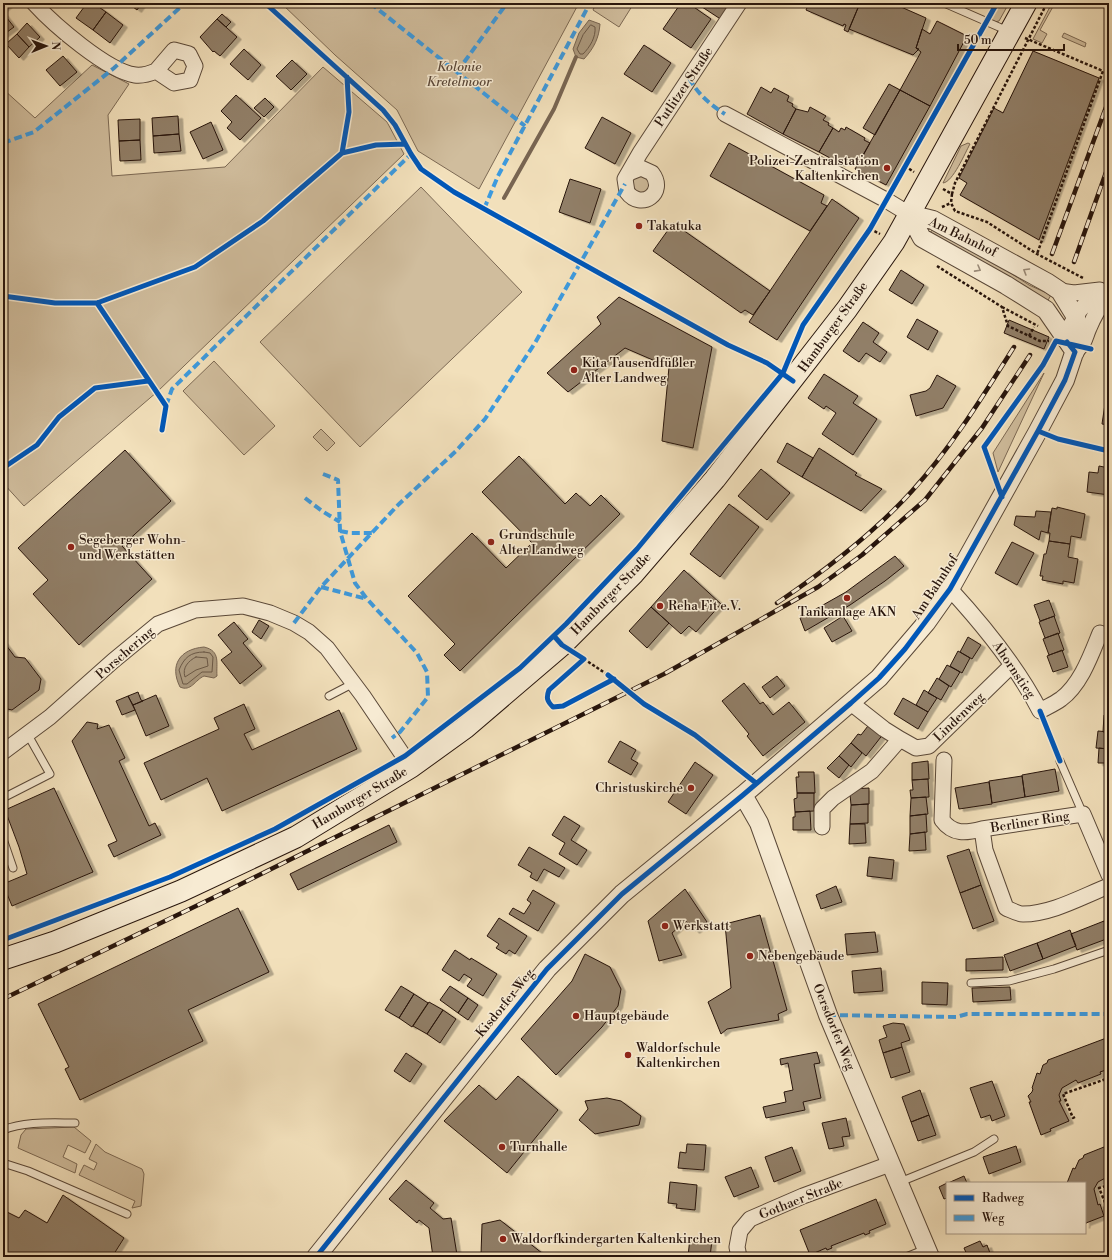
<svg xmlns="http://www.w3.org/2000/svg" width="1112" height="1260" font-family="'Libre Bodoni',serif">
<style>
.green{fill:#d0bd9d;stroke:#7c6954}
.water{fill:#ad9b80;stroke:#786552}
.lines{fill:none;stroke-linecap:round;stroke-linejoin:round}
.shore{stroke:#6a5846;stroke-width:1}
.stream{stroke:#786552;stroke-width:4}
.building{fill:#917f67;stroke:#28150c;filter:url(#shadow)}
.service-casing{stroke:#5a4838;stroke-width:9}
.minor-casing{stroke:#5a4838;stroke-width:17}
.tertiary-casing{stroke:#5a4838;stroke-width:20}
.secondary-casing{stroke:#28150c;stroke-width:23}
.path{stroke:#28150c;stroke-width:2.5;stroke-dasharray:3 2;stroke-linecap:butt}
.service{stroke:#f7ebd3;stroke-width:7}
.minor{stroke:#f7ebd3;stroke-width:15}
.tertiary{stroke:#f7ebd3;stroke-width:18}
.secondary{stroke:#f7ebd3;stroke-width:21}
.rail-casing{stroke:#28150c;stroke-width:4.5}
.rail{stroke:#f7ebd3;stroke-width:3;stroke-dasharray:9;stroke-linecap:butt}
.quiet{stroke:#3d9ade;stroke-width:4;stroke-dasharray:8 4;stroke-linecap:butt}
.cycleway-casing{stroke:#f7ebd3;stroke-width:8}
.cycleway{stroke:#0057b8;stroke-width:5}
.oneway{stroke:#9a8b79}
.poi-dot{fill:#8f2418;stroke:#f7ebd3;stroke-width:1.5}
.labels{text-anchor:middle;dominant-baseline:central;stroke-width:3;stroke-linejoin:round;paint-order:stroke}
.park-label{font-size:13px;font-style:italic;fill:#5a4738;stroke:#f7ebd3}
.street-label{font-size:13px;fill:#28150c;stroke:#f7ebd3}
.poi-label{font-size:13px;fill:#28150c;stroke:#f7ebd3;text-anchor:start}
</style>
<defs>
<filter id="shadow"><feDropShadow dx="4.5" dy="2.5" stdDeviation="0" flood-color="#0004"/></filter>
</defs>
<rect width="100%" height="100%" fill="#f2e0bb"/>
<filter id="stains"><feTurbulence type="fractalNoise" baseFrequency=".005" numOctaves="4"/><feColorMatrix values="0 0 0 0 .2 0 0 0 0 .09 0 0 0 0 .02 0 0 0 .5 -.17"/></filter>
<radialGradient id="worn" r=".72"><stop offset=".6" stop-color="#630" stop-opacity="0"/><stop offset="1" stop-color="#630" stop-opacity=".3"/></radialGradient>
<path class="green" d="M281 3H579L479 189 418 151 397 110 335 55Z
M596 3H634L619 27 593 10Z
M999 3H1009L999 21 994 22 990 19Z
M1052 3H1055L1040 30 1047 34 1042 43 1033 39Z
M1064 33 1086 43 1085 47 1062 37Z
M92 65 129 84 108 115 112 176 225 167 323 67 387 122 404 154 157 392 24 506 3 483V89L35 118Z
M968 143 970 144C965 153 953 182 943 183L961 146Z
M635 169 656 178 643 200 626 180Z
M421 187 522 292 360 447 260 342Z
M932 230 997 264 1029 285 1051 295 1047 302 928 236Z
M214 361 275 426 244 455 183 391Z
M1044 373 998 472 993 453Z
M321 429 335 443 327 451 313 437Z
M74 1127 91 1141 85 1153 68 1145 63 1157 77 1164 75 1173 18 1148 21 1135 26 1129Z
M96 1144 105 1152 142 1169 144 1174 141 1206 132 1208 135 1201 79 1175 84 1165 94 1170 97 1163 89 1159Z"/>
<path class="water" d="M589 20 600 24C599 38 594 48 584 59L576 57 573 49 579 33Z
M204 647C221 651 216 663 217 676L214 678 204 676C195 680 191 692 180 687 169 665 180 649 204 647Z"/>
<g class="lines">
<path class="shore" d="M591 25 595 27C596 37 590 47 583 54H580L577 49 583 35Z
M204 652 210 653 213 657 212 672H202L187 684H183L179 670C184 658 190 652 204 652Z
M196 657 207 658 208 666 196 670 185 677C182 668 188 661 196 657Z"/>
<path class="stream" d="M504 198 554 109 576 57"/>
</g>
<path class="building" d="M3 3 8 5 3 9Z
M87 3H93L106 12 93 30 76 18Z
M128 3H142L137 10Z
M681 3H688L711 19 691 48 663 29Z
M696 3H723L730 8 722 20Z
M809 3H860L848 32 844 30 846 25 844 24 843 26 806 10Z
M860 3H892L926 18 916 48 919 49 913 55 849 29Z
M106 12 123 25 110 43 93 30Z
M3 13 14 27 3 35Z
M222 14 231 22 226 27 217 19Z
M217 19 237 37 220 56 214 51 213 52 200 37Z
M937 21 967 36 930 106 900 90 921 52 916 48 922 29 930 34Z
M27 23 40 37 29 47 17 34Z
M17 34 29 47 19 58 6 44Z
M644 45 671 63 652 92 624 74Z
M244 49 261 65 248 80 230 64Z
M1033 51 1099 78 1039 240 960 195 967 183 959 178 994 108 1003 113Z
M63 56 77 72 60 86 46 70Z
M292 60 307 74 291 90 276 76Z
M889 84 900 90 875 135 863 128Z
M761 87 771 93 774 88 789 96 787 101 793 104 792 106 796 109 783 134 747 114Z
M900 90 930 106 886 185 855 169Z
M236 95 261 118 240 140 227 128 232 122 221 111Z
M265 98 274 107 264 117 254 108Z
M810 107 826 116 823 120 829 123 828 125 833 128 819 152 783 134 796 109 808 112Z
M178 116 179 134 153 136 152 118Z
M602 117 631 133 615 164 585 148Z
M140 119V140L119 141 118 120Z
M211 122 223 150 203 159 190 132Z
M846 127 865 138 864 140 870 143 859 163 845 156 841 164 819 152 833 128 839 132 841 128 845 130Z
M179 134 181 151 154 153 153 136Z
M140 140 141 160 120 161 119 141Z
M729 143 824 195 821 203 827 206 810 231 710 176Z
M570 179 601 189 590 223 559 212Z
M832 199 859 218 777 340 749 322Z
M673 223 770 291 753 315 745 310 741 313 653 251Z
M901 270 924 285 912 304 889 290Z
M619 297 712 347 693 448 662 441 669 367 625 348 568 392 547 373 601 324 597 317Z
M917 319 938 331 928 350 907 337Z
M1009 320 1049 337 1044 349 1004 333Z
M863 322 879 333 873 342 887 352 880 362 866 353 859 362 843 351Z
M824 374 858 396 853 403 877 419 853 455 822 434 836 413 826 406 824 409 808 398Z
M937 375 956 386 943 408 916 416 910 395 926 391 930 388Z
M1105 404H1109V425L1102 424Z
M787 443 813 458 802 477 777 462Z
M819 448 857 473 855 475 882 489 861 511 802 477Z
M125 450 171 501 122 546 152 579 79 645 33 594 48 580 18 548Z
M519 456 565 504 576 493 590 506 601 495 620 514 460 671 444 655 455 644 408 596 472 533 506 568 532 543 482 492Z
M1099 466 1109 468V495L1087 492 1089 472 1098 473Z
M761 469 790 493 767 520 738 496Z
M729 504 759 527 720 577 690 554Z
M1057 507 1085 514 1081 538 1071 536 1070 544 1049 541 1050 533H1048L1052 508 1057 509Z
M1036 511 1051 512 1048 533 1041 531 1039 540 1014 525 1016 516 1035 517Z
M1049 541 1070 544 1068 557 1078 559 1074 583 1063 581V584L1042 580 1043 576H1040L1044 554H1046Z
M1012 542 1034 553 1017 585 995 573Z
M895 556 904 566 885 581 850 605 805 631 800 618 846 592Z
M684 570 721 604 696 632 689 626 681 634 651 607Z
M1049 600 1055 616 1040 621 1034 605Z
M651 607 669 623 647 648 629 631Z
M843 616 852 631 832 642 824 628Z
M1054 616 1060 633 1045 638 1039 622Z
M259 620 269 626 261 639 252 632Z
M234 622 248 639 243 643 262 666 240 684 221 660 232 652 218 635Z
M1058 633 1064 650 1049 655 1043 639Z
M968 637 981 645 972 659 960 652Z
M3 641 15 657 25 658 41 679 39 690 12 710 3 708Z
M1062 650 1068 667 1053 672 1047 656Z
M958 651 970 658 962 673 950 666Z
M947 665 960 672 951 687 939 679Z
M777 676 785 686 770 698 762 687Z
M937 678 949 686 941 700 928 693Z
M744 683 760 704 763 702 773 715 789 702 805 722 763 756 747 736 749 734 722 701Z
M924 690 937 698 928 712 916 705Z
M138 692 141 700 143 701 133 705 128 696Z
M156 695 169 726 146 736 133 705Z
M128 696 135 710 122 715 116 701Z
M903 698 928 712 918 729 894 714Z
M244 704 255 729 244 734 252 750 339 710 357 749 222 811 207 778 161 800 144 763 219 729 214 718Z
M1104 715H1109V732H1103Z
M87 722 98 724 97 729 109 725 125 758 119 761 149 826 155 823 161 835 114 857 108 845 117 841 72 741Z
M871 722 884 733 866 756 851 743 858 734 861 735Z
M1098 731 1109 732V749L1096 748Z
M620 741 636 750 631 759 638 763 631 775 608 762Z
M851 743 862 753 851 767 839 756Z
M1099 748 1109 749V763H1098Z
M839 756 849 765 839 778 827 768Z
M928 761 929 779 912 780V763Z
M695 762 713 775 686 814 668 802Z
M1055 769 1059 791 1025 797 1022 775Z
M798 772H814L815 793H797L796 777H799Z
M1022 776 1025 797 992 803 989 781Z
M928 779 929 797 911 798 910 790H913L912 780Z
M989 782 992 804 959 809 955 788Z
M54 788 93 872 12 906 3 884 27 874 19 847 5 810Z
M869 788V804L851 805 850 794H853V789Z
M797 793H814V811L795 812 794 799 797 798Z
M926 797 928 814 910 816 911 798Z
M868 804V823L850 824 851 805Z
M810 811 811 830H793V817H795V812Z
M926 814 927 832 910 834V816Z
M564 816 580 826 571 840 587 850 577 865 559 854 565 843 552 835Z
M850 824H865L866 843 849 844Z
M389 825 397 842 298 890 290 874Z
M925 832 926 850 909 851 910 834Z
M529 847 565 868 559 877 544 869 537 881 530 877 532 873 518 865Z
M969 849 981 885 960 893 947 856Z
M869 857 894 860 892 879 867 876Z
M981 885 994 921 973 929 960 893Z
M836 886 842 902 821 909 816 895Z
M685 889 707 922 695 931 686 921 672 933 682 955 659 961 648 921Z
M533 890 555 903 538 931 509 914 513 908 524 914 531 903 527 900Z
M238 908 269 972 188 1010 203 1041 80 1100 65 1069 69 1067 38 1004Z
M760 915 787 1010 778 1014 779 1020 727 1029 721 1034 708 1002 731 988 725 924Z
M499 918 527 936 515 954 509 950 506 954 496 948 499 944 487 936Z
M1109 920V934L1104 921Z
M1104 921 1109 938 1077 950 1071 934Z
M1070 930 1076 946 1043 959 1037 943Z
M875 932 878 952 847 955 845 934Z
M1037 943 1043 959 1010 971 1004 955Z
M455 950 470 960 471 958 497 974 483 996 467 986 472 979 464 974 459 981 442 970Z
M585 954 610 967 621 989 618 1006 602 1027 556 1075 521 1039 572 981Z
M1003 957V970L966 971V959Z
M881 968 883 991 854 993 852 971Z
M922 982 948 983 947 1005 922 1004Z
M401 986 414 994 399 1018 385 1010Z
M450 986 468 998 458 1013 440 1000Z
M1010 987 1011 1000 973 1002 972 988Z
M414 994 428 1003 412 1027 399 1018Z
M468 998 478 1005 468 1020 458 1013Z
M429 1002 443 1010 427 1034 413 1026Z
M443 1010 456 1019 440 1043 427 1034Z
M893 1023 904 1024 910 1040 901 1043 902 1047 883 1053 879 1040 887 1037 883 1026Z
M1109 1037V1069L1100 1072 1101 1074 1078 1083 1076 1080 1062 1088 1059 1095 1061 1101H1059L1069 1121 1050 1129 1051 1131 1041 1135 1029 1102H1031L1028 1096 1032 1092 1033 1089 1032 1088 1037 1073 1040 1074 1043 1065 1047 1063 1048 1060Z
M902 1047 910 1072 891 1078 883 1053Z
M817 1052 820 1063 814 1064 821 1098 803 1102 805 1110 766 1118 763 1107 786 1102 784 1092 793 1090 788 1063 781 1065 780 1059Z
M406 1053 422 1064 410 1082 394 1071Z
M518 1076 558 1110 507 1173 444 1121 479 1085 496 1100Z
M992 1081 1005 1116 992 1121 990 1115 981 1118 970 1088Z
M920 1090 929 1115 911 1122 902 1097Z
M607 1098 621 1101 641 1116 639 1125 595 1134 579 1120 588 1109 585 1101Z
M929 1115 936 1135 918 1141 911 1122Z
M846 1118 850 1136 842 1137 844 1146 829 1149 822 1123Z
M687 1144 706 1145 704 1170 678 1168 680 1152 686 1153Z
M1109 1145V1176L1098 1182 1094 1189 1098 1205 1100 1204 1104 1216 1086 1223 1085 1226V1183H1067L1073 1168 1075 1169 1079 1160 1083 1158 1084 1155Z
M1016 1146 1021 1162 989 1174 983 1157Z
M792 1147 801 1171 774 1182 765 1157Z
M751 1167 759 1187 734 1197 725 1177Z
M964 1176 967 1183H948Z
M406 1180 434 1203 430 1208 443 1219 451 1218 457 1255 433 1257 429 1228 419 1220 417 1223 389 1199Z
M670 1182 697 1185 695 1210 676 1208 677 1204 668 1203Z
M947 1183V1198L944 1199 939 1187Z
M63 1195 124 1238 112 1257H3V1210L19 1218 25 1210 47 1223Z
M876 1199 886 1224 869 1231 870 1233 865 1235 864 1233 831 1246 832 1248 827 1250 826 1248 810 1255 800 1230Z
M500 1220 547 1257H484L481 1255 482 1224Z
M690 1237 712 1240 710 1257H688Z
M980 1241 983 1247 987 1245 990 1253 980 1257H968L964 1248Z"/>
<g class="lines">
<g class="service-casing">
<path id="service" d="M944 3 1008 31
M329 696 354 683
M1060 761 1083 814
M3 798 50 774 28 735
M3 839 13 868
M971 983 1009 981 1054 969 1109 950
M3 1130C25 1121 52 1123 75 1123
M3 1163 28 1171 127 1214
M900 1182 974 1152 994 1139
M906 1257 926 1249"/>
</g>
<g class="minor-casing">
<path id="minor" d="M34 3C53 24 107 71 135 75 143 76 149 74 156 71L174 83 190 80 195 66 189 54 174 50 156 71
M725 114 886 200 909 214
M631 172 641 168 652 173C667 193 641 211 627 192L625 179 640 153 739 3
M1060 291 1074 293 1100 290
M1070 326 1080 310 1098 291
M1077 350C1085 343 1085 337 1089 328 1094 316 1100 305 1109 295
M950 589C984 626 1017 666 1040 711 1047 707 1054 704 1061 699 1081 684 1091 655 1100 633
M900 739 916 748 929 746 1012 665
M3 752 50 717 113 661 158 624 195 610 243 606 270 613 294 623 309 632 327 648 363 696 411 767
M944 760 942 820C953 835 966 833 982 829
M822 827V809L833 798 872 771 900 739 884 729 851 703
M1109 875 1083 814 982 829 985 850 1006 908C1011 910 1018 914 1023 914 1052 914 1083 896 1109 886
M739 1257 737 1247 740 1231 750 1219 803 1196 890 1164"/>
</g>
<g class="tertiary-casing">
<path id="tertiary" d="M909 214 922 238 1006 285 1046 310 1075 352
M743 795 759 823 828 1015 930 1257
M316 1257 547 969 622 894 743 795 879 678 926 623 950 589 1038 431 1065 380 1073 356 1078 340 1076 317 1060 291 1048 283 933 220 909 214"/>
</g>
<g class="secondary-casing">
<path id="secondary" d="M3 959 55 942 181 891 296 837 411 767 465 728 562 645 634 573 715 479 847 309 894 242 1026 3"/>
</g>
<path class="path" d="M1025 38 1103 71 1037 254
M905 166 914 172
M943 189 952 194 955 183 1047 3
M952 194 951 203 955 211 987 222 1037 254 1083 278
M942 207 951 203
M870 229 880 234
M937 266 1002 307 1008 326 1040 341H1049
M1002 307 1038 326
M1029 336 1034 327
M995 476 984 447 1043 365 1053 348
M584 659 608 675
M1075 1117 1073 1118 1063 1094 1109 1078
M1109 1212 1099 1188 1109 1185"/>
<use href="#service" class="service"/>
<use href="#minor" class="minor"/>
<use href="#tertiary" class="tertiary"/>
<use href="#secondary" class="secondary"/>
<g class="rail-casing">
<path id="rail" d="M1052 254 1109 99
M1074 262 1109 164
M777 603C826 570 873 534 912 491 951 448 983 396 1014 347
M3 999 223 893 664 674 818 587 862 555 925 500 982 428 1030 355"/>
</g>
<use href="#rail" class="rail"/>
<path class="quiet" d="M370 3 525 126
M457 72 507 3
M689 78C698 94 709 104 725 114
M3 143 34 132 114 68 185 3
M484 209 498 176 590 3
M166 406 172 389 411 154
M323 474 338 480 340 531 355 583 367 599 417 653 427 672 428 697 400 732 392 738
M305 498 322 511 340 522
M340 531 350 533H372
M321 587 367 599
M294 623 321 587 398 505 456 451 485 419 535 343 625 184
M828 1015 956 1017 967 1014H1109"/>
<g class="cycleway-casing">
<path id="cycleway" d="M265 3 383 110 395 125 411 154 421 169 454 192 728 345 767 363 793 381
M342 153 376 145 405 144
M3 296 55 303H97L195 267 263 221 342 153 349 112 347 77
M97 303 166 406 162 430
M1038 431 1058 439 1109 451
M3 468 37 445 59 417 95 388 148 381
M1002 497 984 447 1043 365 1056 341 1091 349
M554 636 562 645 584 659 549 690C546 698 547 701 553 707L563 706 614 679
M608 675 644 704 695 735 756 783
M1040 711 1060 761
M3 940 170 877 275 829 405 756 520 668 566 624 637 549 783 373 803 325 870 229 997 3
M316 1257 547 969 622 894 743 795 851 703 879 678 905 649 950 589 1038 431 1065 380 1075 352 1067 342"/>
</g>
<use href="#cycleway" class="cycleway"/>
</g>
<defs><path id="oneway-chevron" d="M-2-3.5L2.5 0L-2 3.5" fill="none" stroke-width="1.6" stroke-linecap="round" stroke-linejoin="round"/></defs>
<g class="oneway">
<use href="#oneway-chevron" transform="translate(978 269) rotate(29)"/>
<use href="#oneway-chevron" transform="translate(1026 271) rotate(-149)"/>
</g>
<g class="poi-dot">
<circle cx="887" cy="168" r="4"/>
<circle cx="639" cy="226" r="4"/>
<circle cx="574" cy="370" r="4"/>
<circle cx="491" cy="542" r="4"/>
<circle cx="71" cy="547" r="4"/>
<circle cx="847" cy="598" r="4"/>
<circle cx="660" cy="606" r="4"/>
<circle cx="691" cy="788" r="4"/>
<circle cx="665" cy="926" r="4"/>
<circle cx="750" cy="956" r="4"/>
<circle cx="576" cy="1016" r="4"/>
<circle cx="628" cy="1055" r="4"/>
<circle cx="502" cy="1147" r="4"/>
<circle cx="503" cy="1239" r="4"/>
</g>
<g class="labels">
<g class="park-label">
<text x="459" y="67">Kolonie<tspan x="459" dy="15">Kretelmoor</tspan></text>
</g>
<g class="street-label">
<text transform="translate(684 87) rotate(-56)">Putlitzer Straße</text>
<text transform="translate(963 237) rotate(26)">Am Bahnhof</text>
<text transform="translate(833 327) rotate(-54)">Hamburger Straße</text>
<text transform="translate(935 587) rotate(-57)">Am Bahnhof</text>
<text transform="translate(611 594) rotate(-46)">Hamburger Straße</text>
<text transform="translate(125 653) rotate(-41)">Porschering</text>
<text transform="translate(1014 670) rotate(56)">Ahornstieg</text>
<text transform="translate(959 717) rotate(-44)">Lindenweg</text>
<text transform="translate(360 798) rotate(-31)">Hamburger Straße</text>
<text transform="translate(1030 822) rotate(-9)">Berliner Ring</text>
<text transform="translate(505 1003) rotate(-51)">Kisdorfer Weg</text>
<text transform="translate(834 1027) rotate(68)">Oersdorfer Weg</text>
<text transform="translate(801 1199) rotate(-22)">Gothaer Straße</text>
</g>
<g class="poi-label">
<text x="879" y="161" text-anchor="end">Polizei-Zentralstation<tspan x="879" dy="15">Kaltenkirchen</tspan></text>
<text x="647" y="226">Takatuka</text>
<text x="582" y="363">Kita Tausendfüßler<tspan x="582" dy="15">Alter Landweg</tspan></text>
<text x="499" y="535">Grundschule<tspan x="499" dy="15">Alter Landweg</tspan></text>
<text x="79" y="540">Segeberger Wohn-<tspan x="79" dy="15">und Werkstätten</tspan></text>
<text x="668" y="606">Reha Fit e.V.</text>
<text x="847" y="612" text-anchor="middle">Tankanlage AKN</text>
<text x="683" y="788" text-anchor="end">Christuskirche</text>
<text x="673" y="926">Werkstatt</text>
<text x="758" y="956">Nebengebäude</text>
<text x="584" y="1016">Hauptgebäude</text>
<text x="636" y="1048">Waldorfschule<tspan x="636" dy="15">Kaltenkirchen</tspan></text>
<text x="510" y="1147">Turnhalle</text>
<text x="511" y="1239">Waldorfkindergarten Kaltenkirchen</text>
</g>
</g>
<rect width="1112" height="1260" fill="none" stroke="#f2e0bb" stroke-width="16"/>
<rect x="4" y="4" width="1104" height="1252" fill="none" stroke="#28150c" stroke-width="2"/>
<rect x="8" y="8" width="1096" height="1244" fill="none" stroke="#28150c"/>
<rect x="946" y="1182" width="140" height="52" fill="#f7ebd3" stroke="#a49583"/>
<rect x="954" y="1195" width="20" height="6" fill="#0057b8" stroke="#a49583"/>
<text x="982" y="1202" font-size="12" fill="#28150c">Radweg</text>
<rect x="954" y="1215" width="20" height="6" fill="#3d9ade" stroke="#a49583"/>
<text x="982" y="1222" font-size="12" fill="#28150c">Weg</text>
<g transform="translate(46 46) rotate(89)" stroke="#f7ebd3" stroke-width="3" paint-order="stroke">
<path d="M0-3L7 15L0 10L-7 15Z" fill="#28150c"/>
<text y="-6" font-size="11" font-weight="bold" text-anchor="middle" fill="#28150c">N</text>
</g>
<path d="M958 44v6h106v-6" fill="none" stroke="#28150c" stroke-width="2"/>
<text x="964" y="44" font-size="12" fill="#28150c" stroke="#f7ebd3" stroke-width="3" paint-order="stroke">50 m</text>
<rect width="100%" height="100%" filter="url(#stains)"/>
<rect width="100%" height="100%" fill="url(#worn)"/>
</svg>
